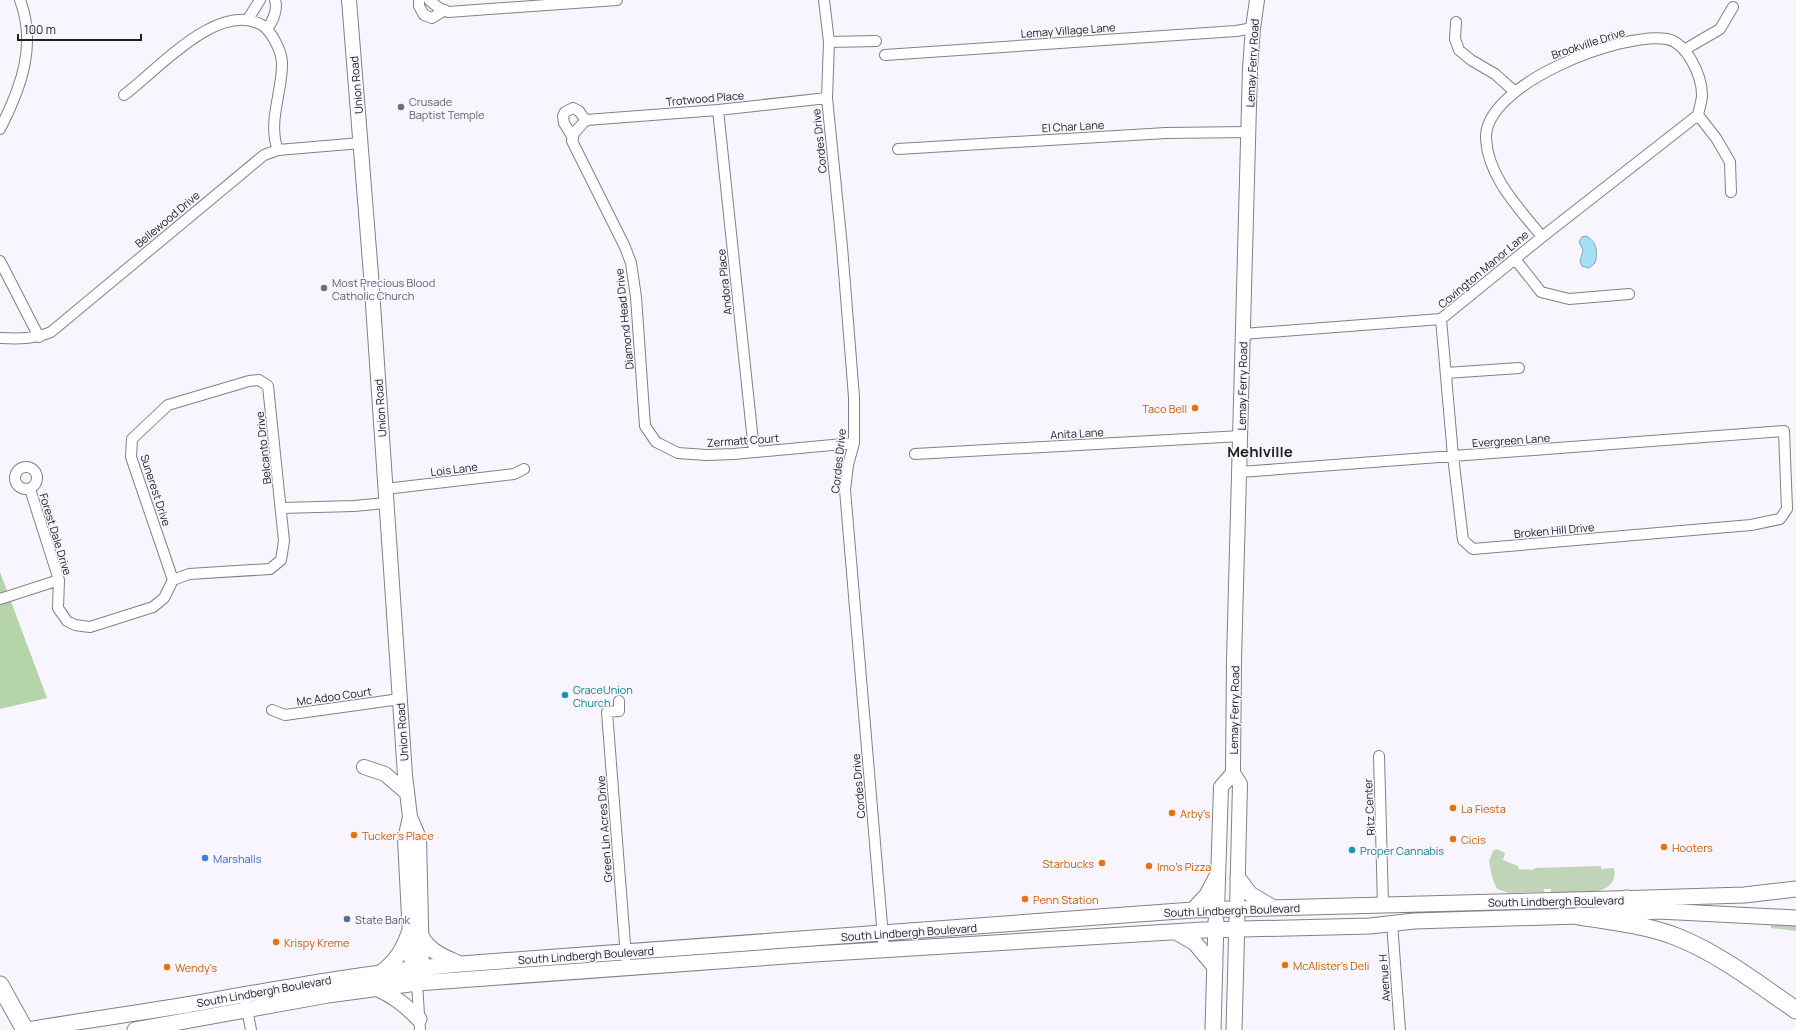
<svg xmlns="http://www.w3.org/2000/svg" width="1796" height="1030" font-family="Manrope,sans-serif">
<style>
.green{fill:#c0d4b8}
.forest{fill:#b5d4aa}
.water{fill:#a5e0f5;stroke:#7da6b6}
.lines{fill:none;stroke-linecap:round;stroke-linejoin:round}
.minor-casing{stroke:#828088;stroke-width:12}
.secondary-casing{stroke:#828088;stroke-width:16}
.primary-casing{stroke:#828088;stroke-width:17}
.motorway-casing{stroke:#828088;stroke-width:19}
.minor{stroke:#fff;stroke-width:10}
.secondary{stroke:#fff;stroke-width:14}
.primary{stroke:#fff;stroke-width:15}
.motorway{stroke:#fff;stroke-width:17}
.worship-dot{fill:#6b7280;stroke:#f8f5fe;stroke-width:1.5}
.food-dot{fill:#e8710a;stroke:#f8f5fe;stroke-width:1.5}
.culture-dot{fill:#0f9aa8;stroke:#f8f5fe;stroke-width:1.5}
.shop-dot{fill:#3f7fe0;stroke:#f8f5fe;stroke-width:1.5}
.service-dot{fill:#5c6f8a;stroke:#f8f5fe;stroke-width:1.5}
.labels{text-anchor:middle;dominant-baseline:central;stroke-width:3;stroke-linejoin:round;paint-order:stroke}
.street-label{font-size:11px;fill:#212023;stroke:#f8f5fe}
.worship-label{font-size:11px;fill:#5b616d;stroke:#f8f5fe;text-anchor:start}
.food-label{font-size:11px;fill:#c56008;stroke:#f8f5fe;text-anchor:start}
.culture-label{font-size:11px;fill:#0d838f;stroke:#f8f5fe;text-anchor:start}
.shop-label{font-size:11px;fill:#366cbe;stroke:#f8f5fe;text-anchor:start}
.service-label{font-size:11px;fill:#4e5e75;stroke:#f8f5fe;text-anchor:start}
.district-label{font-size:15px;font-weight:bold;fill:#212023;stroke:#f8f5fe}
</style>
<rect width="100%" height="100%" fill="#f8f5fe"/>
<path class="green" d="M1497 849 1505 853 1503 860 1518 866 1519 869 1533 870 1535 868 1601 866V869L1614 868C1620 900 1571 892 1551 892V889H1544V892L1509 893 1497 889 1492 877 1489 861 1493 851Z
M1771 924H1796V931L1771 928Z"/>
<path class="forest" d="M0 572 47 698 0 709Z"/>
<path class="water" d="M1586 236C1597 241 1598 253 1595 263L1589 268 1582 266 1580 262 1583 250 1579 242 1582 237Z"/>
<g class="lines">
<g class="minor-casing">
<path id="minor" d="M419 0V6L424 15 432 18 445 10
M429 0 439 8 448 12 617 0
M824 0 829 42 827 98 842 247 854 397V443L848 465 845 490 884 949
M248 19 260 0
M1456 22 1455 39 1459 50 1471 60 1495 74 1514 91
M267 28C273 22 278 9 275 0
M829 42 876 41
M1684 50 1720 29 1733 7
M885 55 1236 31 1253 28
M124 95C158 70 218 0 262 25 272 32 281 50 282 62 283 91 267 122 278 150
M827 98 718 110 586 120 574 133 572 141 625 247 631 263 636 297 645 426 656 442 678 453 706 455 734 454 854 443
M718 110 754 451
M1698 115 1716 138 1730 162 1731 192
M0 129C21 88 37 45 20 0
M573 138 564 123 563 116 565 112 573 108 579 111 586 121
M898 149 1166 133 1249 132
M1542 237C1519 208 1488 177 1486 139 1483 84 1623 31 1667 39 1687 43 1702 76 1702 95 1702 101 1699 109 1698 115
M1515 259 1541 292 1569 299 1629 294
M0 261 39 337
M1243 334 1441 319 1542 237 1698 115
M0 338C19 339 34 339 51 332L264 155 278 150 361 143
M1446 373 1519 368
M915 454 1241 436
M15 478a11 11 0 1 1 22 0a11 11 0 1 1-22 0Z
M1239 472 1254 471 1784 431 1787 509 1780 519 1751 525 1473 549 1463 540 1453 456 1441 319
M30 489 59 580 58 608 67 621 75 625 90 627 153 607 164 598 173 580 189 574 270 569 281 560 284 541 268 386 259 380 249 381 168 405 132 439 131 457 173 580
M385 489 514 474 524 469
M281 508 354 506 386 503
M0 599 59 580
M619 701V711L607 712 626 957
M272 710 285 715 400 699
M1379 756 1383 905
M1392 923 1400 1030
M417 983 420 1030
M246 1004 251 1030"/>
</g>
<g class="secondary-casing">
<path id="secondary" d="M349 0 371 275 405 775 410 817 419 838 422 967 418 978
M364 767 385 774 407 793
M1233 773 1240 784 1237 909
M410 817 405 839 411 956 412 968 416 980
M1217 910 1221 787 1233 773V769L1234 660 1250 68 1253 28 1257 0"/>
</g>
<g class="primary-casing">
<path id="primary" d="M1238 878 1250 894 1272 907
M1193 910 1207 895 1217 876
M1176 932 1195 943 1215 967
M421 936C430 952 442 956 458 963
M382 972C396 961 403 950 409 933
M376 988C394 996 405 1005 419 1019
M27 1030C80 1021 133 1014 186 1005 277 989 368 972 461 964L1193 910 1648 898 1744 895 1796 889
M135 1030 328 995 417 983 814 954 1203 930 1370 926 1414 921 1579 916 1659 911 1796 918
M1213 1030 1216 921
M1234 1030 1237 919"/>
</g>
<g class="motorway-casing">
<path id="motorway" d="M1627 899 1629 912 1638 926
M1579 916C1612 921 1646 925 1677 937 1720 954 1758 984 1796 1010
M0 985 25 1030"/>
</g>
<use href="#minor" class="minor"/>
<use href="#secondary" class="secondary"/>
<use href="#primary" class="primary"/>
<use href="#motorway" class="motorway"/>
</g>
<g class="worship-dot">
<circle cx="401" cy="107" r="4"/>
<circle cx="324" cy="288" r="4"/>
</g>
<g class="food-dot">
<circle cx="1195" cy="408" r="4"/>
<circle cx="1453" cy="808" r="4"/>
<circle cx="1172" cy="813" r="4"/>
<circle cx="354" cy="835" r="4"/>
<circle cx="1453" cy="839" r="4"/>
<circle cx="1664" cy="847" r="4"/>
<circle cx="1102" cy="863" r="4"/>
<circle cx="1149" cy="866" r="4"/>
<circle cx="1025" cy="899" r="4"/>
<circle cx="276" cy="942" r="4"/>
<circle cx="1285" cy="965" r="4"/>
<circle cx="167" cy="967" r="4"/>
</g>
<g class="culture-dot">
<circle cx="565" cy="695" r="4"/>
<circle cx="1352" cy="850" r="4"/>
</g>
<circle class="shop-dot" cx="205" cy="858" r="4"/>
<circle class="service-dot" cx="347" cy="919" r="4"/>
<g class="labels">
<g class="street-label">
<text transform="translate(1068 30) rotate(-4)">Lemay Village Lane</text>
<text transform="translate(1588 43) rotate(-18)">Brookville Drive</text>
<text transform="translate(1252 63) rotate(-87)">Lemay Ferry Road</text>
<text transform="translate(356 85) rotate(-95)">Union Road</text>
<text transform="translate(705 98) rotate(-5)">Trotwood Place</text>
<text transform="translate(1073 126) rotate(-3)">El Char Lane</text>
<text transform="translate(819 141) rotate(-96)">Cordes Drive</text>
<text transform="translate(167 219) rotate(-40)">Bellewood Drive</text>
<text transform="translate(1483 269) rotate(-40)">Covington Manor Lane</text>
<text transform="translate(724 282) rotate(-96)">Andora Place</text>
<text transform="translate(624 319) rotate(-96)">Diamond Head Drive</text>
<text transform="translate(1242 386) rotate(-89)">Lemay Ferry Road</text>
<text transform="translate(380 408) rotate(-94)">Union Road</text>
<text transform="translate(1077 433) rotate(-3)">Anita Lane</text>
<text transform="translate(743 440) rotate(-4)">Zermatt Court</text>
<text transform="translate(1511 440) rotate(-4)">Evergreen Lane</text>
<text transform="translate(263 448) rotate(-96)">Belcanto Drive</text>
<text transform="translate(838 461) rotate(-84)">Cordes Drive</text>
<text transform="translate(454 469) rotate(-7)">Lois Lane</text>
<text transform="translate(156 490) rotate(72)">Sunerest Drive</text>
<text transform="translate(1554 530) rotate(-5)">Broken Hill Drive</text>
<text transform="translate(56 534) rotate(73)">Forest Dale Drive</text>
<text transform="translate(334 696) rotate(-8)">Mc Adoo Court</text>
<text transform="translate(1234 710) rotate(-89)">Lemay Ferry Road</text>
<text transform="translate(402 732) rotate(-94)">Union Road</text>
<text transform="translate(858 786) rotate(-95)">Cordes Drive</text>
<text transform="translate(1369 807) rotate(-93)">Ritz Center</text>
<text transform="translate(604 829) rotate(-94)">Green Lin Acres Drive</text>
<text transform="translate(1556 901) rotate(-1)">South Lindbergh Boulevard</text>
<text transform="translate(1232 910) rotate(-2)">South Lindbergh Boulevard</text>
<text transform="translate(909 932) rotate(-4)">South Lindbergh Boulevard</text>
<text transform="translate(586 955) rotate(-4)">South Lindbergh Boulevard</text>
<text transform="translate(1384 978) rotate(-94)">Avenue H</text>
<text transform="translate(264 991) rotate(-10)">South Lindbergh Boulevard</text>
</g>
<g class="worship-label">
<text x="409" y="101">Crusade<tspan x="409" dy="13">Baptist Temple</tspan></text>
<text x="332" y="282">Most Precious Blood<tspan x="332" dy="13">Catholic Church</tspan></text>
</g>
<g class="food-label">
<text x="1187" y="408" text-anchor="end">Taco Bell</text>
<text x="1461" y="808">La Fiesta</text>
<text x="1180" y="813">Arby's</text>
<text x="362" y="835">Tucker's Place</text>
<text x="1461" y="839">Cicis</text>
<text x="1672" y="847">Hooters</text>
<text x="1094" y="863" text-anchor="end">Starbucks</text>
<text x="1157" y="866">Imo's Pizza</text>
<text x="1033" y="899">Penn Station</text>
<text x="284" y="942">Krispy Kreme</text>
<text x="1293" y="965">McAlister's Deli</text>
<text x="175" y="967">Wendy's</text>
</g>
<g class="culture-label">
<text x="573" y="689">GraceUnion<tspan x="573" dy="13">Church</tspan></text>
<text x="1360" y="850">Proper Cannabis</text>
</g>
<g class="shop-label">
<text x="213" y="858">Marshalls</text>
</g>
<g class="service-label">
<text x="355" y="919">State Bank</text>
</g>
<g class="district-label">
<text x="1260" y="451">Mehlville</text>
</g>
</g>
<path d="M18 34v6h123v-6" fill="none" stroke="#212023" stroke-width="2"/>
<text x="24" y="34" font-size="12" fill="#212023" stroke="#f8f5fe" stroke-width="3" paint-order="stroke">100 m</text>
</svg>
